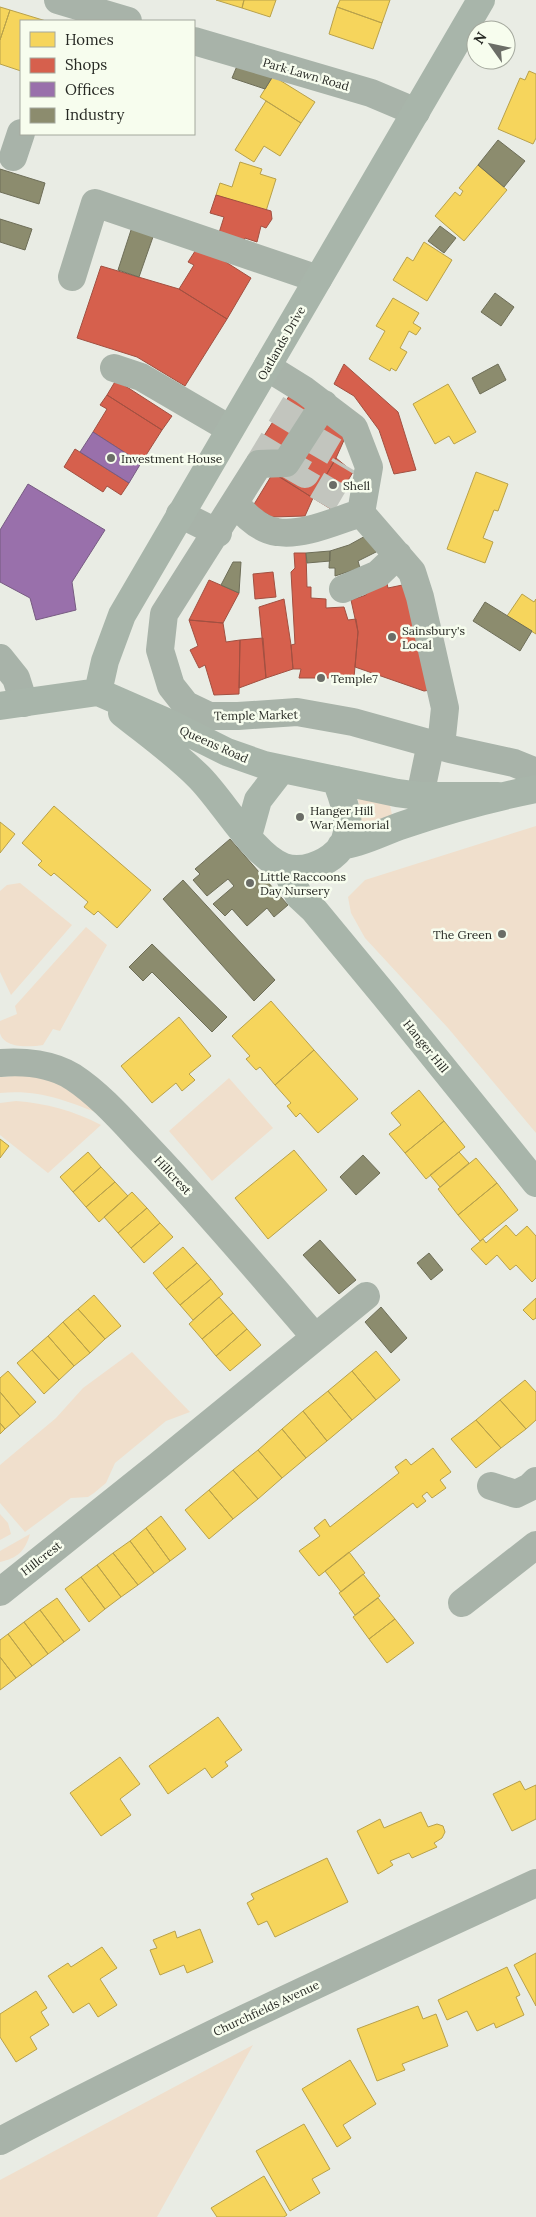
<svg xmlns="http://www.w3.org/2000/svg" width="536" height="2217" font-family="Lora,serif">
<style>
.green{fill:#f0dfcc}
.homes{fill:#f6d55c;stroke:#b8a14b}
.shops{fill:#d6604d;stroke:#a25041}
.offices{fill:#9970ab;stroke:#775b82}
.industry{fill:#8c8c6e;stroke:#6e6e58}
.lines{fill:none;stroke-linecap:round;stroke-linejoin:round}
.minor-tunnel{stroke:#c2c5be;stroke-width:28;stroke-dasharray:28 14;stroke-linecap:butt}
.minor{stroke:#a8b3a9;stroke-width:28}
.major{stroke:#a8b5aa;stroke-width:28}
.poi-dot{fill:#6b6d67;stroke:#f7fdee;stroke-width:2}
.labels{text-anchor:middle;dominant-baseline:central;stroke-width:5;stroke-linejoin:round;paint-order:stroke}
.street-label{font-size:12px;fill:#272924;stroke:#f7fdee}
.poi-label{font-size:12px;fill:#272924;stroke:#f7fdee;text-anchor:start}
</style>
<rect width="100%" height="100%" fill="#e9ece4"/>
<path class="green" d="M358 798 389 800 392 815 361 829Z
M536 826V1133L448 1028 365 938 351 913 348 897 365 880Z
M20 883 72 925 11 995 0 972V891L7 885Z
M86 927 107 945 60 1031 53 1029 43 1045C31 1047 4 1049 0 1033 0 1029 0 1025 0 1021L17 1014 15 1006Z
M28 1075 71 1086 103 1115C67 1101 39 1089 0 1093V1077Z
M229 1078 273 1128 212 1181 169 1131Z
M16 1101C45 1103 75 1111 101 1125L48 1173 0 1135V1103Z
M132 1352 190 1412 166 1421 115 1463 106 1483 94 1493 88 1497 71 1498 25 1532 0 1503V1465L56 1418 83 1388Z
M0 1514 8 1523 11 1534 0 1540Z
M30 1534C25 1551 18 1558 0 1562V1551Z
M253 2045 157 2217H0V2180Z"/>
<path class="homes" d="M216 0H244L242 8Z
M244 0H276L270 17 242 8Z
M340 0H390L382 23 337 7Z
M0 7 10 10 0 40Z
M337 7 382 23 373 49 329 34Z
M10 10 46 21H21V71L0 64V40Z
M529 71 536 74V138L533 144 498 129 520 78 525 80Z
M273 76 315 102 301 123 260 97Z
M266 101 301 123 280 156 264 146 254 162 235 150Z
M240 162 262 169 260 174 276 179 266 211 216 195 220 183 232 187Z
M478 165 507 190 464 241 435 216 455 192 460 196 463 191 459 188Z
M424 242 452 260 427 301 393 280 407 257 413 261Z
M393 298 419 313 413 323 421 328 416 335 409 331 400 348 407 352 396 371 391 368 390 371 369 359 385 331 376 326Z
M448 384 476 432 454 444 449 436 435 444 413 404Z
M476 472 508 484 498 511 494 510 483 538 493 542 485 563 447 549Z
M522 594 534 602 536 599V634L507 616Z
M54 806 151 890 117 928 98 911 94 915 84 907 88 902 54 873 51 876 38 865 42 861 22 843Z
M0 822 15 834 0 853Z
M271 1001 314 1050 275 1085 260 1067 256 1070 246 1059 250 1056 232 1036Z
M179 1017 211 1056 189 1074 195 1080 182 1091 176 1083 152 1103 121 1066Z
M314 1050 358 1099 318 1133 300 1113 296 1117 287 1106 291 1103 275 1085Z
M419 1090 444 1121 405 1153 389 1134 401 1125 391 1113Z
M444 1121 465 1147 426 1179 405 1153Z
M0 1139 9 1146 0 1158Z
M294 1150 327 1190 268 1239 235 1198Z
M88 1152 101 1167 73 1192 60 1177Z
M459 1152 469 1163 440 1187 430 1175Z
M476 1158 497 1183 458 1215 438 1189Z
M101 1167 115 1182 86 1207 73 1192Z
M115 1182 128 1196 99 1222 86 1207Z
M497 1183 518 1210 480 1241 458 1215Z
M132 1192 147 1208 118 1233 104 1217Z
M147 1208 160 1223 131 1248 118 1233Z
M160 1223 173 1237 144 1263 131 1248Z
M506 1225 516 1236 527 1226 536 1236V1278L532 1282 516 1265 510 1270 497 1255 486 1265 471 1249 483 1239 486 1243Z
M183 1247 197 1263 166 1289 153 1273Z
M197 1263 211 1279 180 1305 166 1289Z
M211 1279 223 1294 193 1320 180 1305Z
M94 1295 121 1326 105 1339 78 1309Z
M219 1297 233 1313 202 1339 189 1324Z
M536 1298V1318L533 1320 523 1310Z
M78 1309 105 1339 90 1353 63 1322Z
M233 1313 247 1329 216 1356 202 1339Z
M63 1322 90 1353 74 1366 48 1336Z
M247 1329 261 1345 230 1371 216 1356Z
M48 1336 74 1366 59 1380 32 1350Z
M32 1350 59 1380 44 1394 17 1363Z
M376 1351 400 1380 376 1400 352 1371Z
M8 1371 36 1402 20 1416 0 1392V1378Z
M352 1371 376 1400 352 1420 328 1391Z
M525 1380 536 1392V1420L526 1429 500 1400Z
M328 1391 352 1420 327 1441 303 1411Z
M0 1392 20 1416 5 1429 0 1423Z
M500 1400 526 1429 501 1448 476 1420Z
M303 1411 327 1441 306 1458 282 1429Z
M476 1420 501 1448 476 1468 451 1439Z
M0 1423 5 1429 0 1434Z
M282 1429 306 1458 282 1478 258 1450Z
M433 1448 451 1472 440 1480 446 1488 432 1498 427 1492 422 1496 426 1501 417 1508 413 1503 319 1576 299 1551 320 1536 314 1528 325 1519 330 1527 399 1473 395 1467 406 1459 411 1465Z
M258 1450 282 1478 258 1499 233 1470Z
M233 1470 258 1499 233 1519 209 1490Z
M209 1490 233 1519 209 1539 185 1510Z
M161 1516 186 1549 170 1561 146 1528Z
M146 1528 170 1561 154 1573 130 1541Z
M130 1541 154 1573 138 1585 113 1553Z
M349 1552 365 1573 341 1592 325 1571Z
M113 1553 138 1585 121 1597 97 1565Z
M97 1565 121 1597 105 1609 81 1577Z
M363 1574 380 1596 355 1615 339 1593Z
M81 1577 105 1609 89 1622 65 1589Z
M57 1598 80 1630 64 1642 40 1610Z
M378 1598 395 1619 369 1639 353 1617Z
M40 1610 64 1642 48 1654 24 1622Z
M395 1619 414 1643 387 1663 369 1639Z
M24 1622 48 1654 32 1666 8 1634Z
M8 1634 32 1666 16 1678 0 1657V1640Z
M0 1657 16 1678 0 1690Z
M218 1717 242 1750 225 1762 228 1766 212 1778 205 1768 168 1794 149 1766Z
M120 1757 140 1784 120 1799 131 1815 101 1836 70 1793Z
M520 1781 525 1790 536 1785V1819L512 1831 493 1794Z
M421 1812 428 1827 437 1824 443 1826 445 1832 442 1838 434 1843 437 1847 412 1858 409 1853 390 1861 393 1865 378 1874 357 1831 380 1819 384 1828Z
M327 1858 348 1902 275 1937 267 1921 258 1925 247 1903 254 1899 251 1894Z
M200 1929 213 1962 187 1973 184 1965 160 1975 150 1950 157 1948 153 1940 175 1931 177 1938Z
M102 1947 117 1968 100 1979 117 2005 98 2017 89 2003 73 2013 48 1976 68 1963 71 1967Z
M536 1953V2006L514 1965Z
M507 1967 520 1995 516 1997 524 2015 496 2028 494 2023 477 2031 467 2011 447 2020 438 2000Z
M36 1991 47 2008 41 2012 49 2025 30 2037 37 2049 16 2062 0 2037V2014Z
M418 2006 423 2019 436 2014 448 2046 402 2064 405 2070 377 2081 357 2029Z
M350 2060 376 2104 343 2125 351 2138 337 2147 302 2089Z
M304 2124 330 2169 312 2179 320 2193 290 2211 256 2151Z
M264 2176 287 2215 284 2217H217L211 2208Z"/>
<path class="shops" d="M216 195 271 211 272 219 266 228 261 226 257 242 245 238 243 244 218 236 224 217 210 213Z
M199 245 251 278 227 319 179 289 194 265 188 262Z
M101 266 179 289 227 319 185 386 137 357 77 338Z
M344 364 398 412 416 470 394 474 379 430 354 396 334 384Z
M116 380 172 416 162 430 107 395Z
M291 393 349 429 336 458 313 498 250 458Z
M107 395 162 430 141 463 93 432 107 409 100 405Z
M75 449 129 483 121 495 107 486 103 492 64 467Z
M336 458 353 472 331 509 313 498Z
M273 473 313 498 305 516 272 517 253 506Z
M294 553H306L307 587H311V598L326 599V608L344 607 348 620 356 619 358 632 354 678H299L301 669H293L291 645 295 644 291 572 295 568Z
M273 572 276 597 255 599 253 574Z
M386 579 388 588 412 583 436 689 424 691 355 667 358 632 351 600 366 595V584Z
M209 580 239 593 223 623 189 620Z
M284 599 291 645 293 669 266 678 259 607Z
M189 620 223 623 226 642 240 640 239 694 214 695 205 665 199 668 190 650 198 646Z
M263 638 266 678 239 688 240 640Z"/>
<path class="offices" d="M93 432 141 463 129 483 80 452Z
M28 484 105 530 72 582 76 610 36 620 30 598 0 582V530Z"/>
<path class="industry" d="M237 66 273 76 265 89 232 78Z
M498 140 525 161 504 187 478 165Z
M0 169 45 183 39 204 0 192Z
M0 219 32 229 25 250 0 242Z
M440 226 456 238 444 253 428 241Z
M132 227 154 234 139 277 118 270Z
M495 293 514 307 501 326 481 312Z
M498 364 506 380 480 394 472 378Z
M369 534 380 550 358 561 360 568 335 576V568H329L330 551 349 545Z
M330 551V561L307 563 306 553Z
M233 562H241L239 593 221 585Z
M485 602 532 631 520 651 473 621Z
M230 839 288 905 274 917 267 908 247 926 232 909 225 916 213 904 234 886 228 879 207 896 193 880 200 874 195 869Z
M183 880 275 980 254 1001 163 899Z
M152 944 227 1017 212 1032 152 972 143 981 129 967Z
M363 1155 380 1173 356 1195 340 1177Z
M320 1240 356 1280 339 1294 303 1255Z
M429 1253 443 1270 431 1280 417 1263Z
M381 1307 407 1338 391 1353 365 1322Z"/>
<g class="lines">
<path class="minor-tunnel" d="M286 463 305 474 336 421
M259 464 299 398
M322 504 345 465"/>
<path class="minor" d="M58 0 128 21
M194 41 371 93 416 112
M13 157 21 133
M72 277 95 203 318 279
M267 367 304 390 354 428 369 467 361 513 412 572 420 597 445 708 441 746
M114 368 141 377 230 429
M324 404 286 463 259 464 164 614 160 650 171 686 186 705 209 716H238L297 712 353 722 450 749 514 763 536 772
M235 503C245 515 260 530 277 532 304 536 335 521 361 513
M180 514 218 533
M343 589 378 574 398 555
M0 658 16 678 24 703
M420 796 431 743
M0 1063C24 1061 52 1064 73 1077 102 1096 126 1125 150 1150 207 1210 261 1274 315 1337
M491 1486 516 1494 530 1487 536 1481
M0 1592 159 1465 366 1296
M462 1603 536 1545
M0 2141C176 2048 356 1966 536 1883"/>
<path class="major" d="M98 692 105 661 122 615 481 0
M98 692 169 723 227 752 264 765 397 793 420 796H498
M0 706 98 692
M122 713C147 733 175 753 198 776 222 799 254 857 284 867 301 873 324 865 337 852 357 832 344 802 336 780
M248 836 258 800 282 769
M341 846C363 843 382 832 403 825 446 810 491 798 536 789
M285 868 299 896 314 910 385 996 536 1183"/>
</g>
<g class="poi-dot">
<circle cx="111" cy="458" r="5"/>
<circle cx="333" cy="485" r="5"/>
<circle cx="392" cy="637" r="5"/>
<circle cx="321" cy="678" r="5"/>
<circle cx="300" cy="817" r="5"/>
<circle cx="250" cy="883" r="5"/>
<circle cx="502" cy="934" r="5"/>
</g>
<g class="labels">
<g class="street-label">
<text transform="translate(306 74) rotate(16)">Park Lawn Road</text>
<text transform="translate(281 343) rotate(-60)">Oatlands Drive</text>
<text transform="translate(256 715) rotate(-1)">Temple Market</text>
<text transform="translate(214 744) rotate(24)">Queens Road</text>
<text transform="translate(426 1046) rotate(51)">Hanger Hill</text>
<text transform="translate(173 1175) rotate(47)">Hillcrest</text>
<text transform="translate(41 1558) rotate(-38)">Hillcrest</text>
<text transform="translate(266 2008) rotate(-25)">Churchfields Avenue</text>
</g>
<g class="poi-label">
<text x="121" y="458">Investment House</text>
<text x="343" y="485">Shell</text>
<text x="402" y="630">Sainsbury's<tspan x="402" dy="14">Local</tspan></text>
<text x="331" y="678">Temple7</text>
<text x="310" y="810">Hanger Hill<tspan x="310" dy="14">War Memorial</tspan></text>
<text x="260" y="876">Little Raccoons<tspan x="260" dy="14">Day Nursery</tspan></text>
<text x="492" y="934" text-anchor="end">The Green</text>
</g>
</g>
<rect x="20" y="20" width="175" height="115" fill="#f7fdee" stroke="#a4a89d"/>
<rect x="30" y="32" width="25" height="15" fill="#f6d55c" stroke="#a4a89d"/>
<text x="65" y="45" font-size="15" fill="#272924">Homes</text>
<rect x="30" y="58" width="25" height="15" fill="#d6604d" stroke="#a4a89d"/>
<text x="65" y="70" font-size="15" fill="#272924">Shops</text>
<rect x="30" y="82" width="25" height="15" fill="#9970ab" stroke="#a4a89d"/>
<text x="65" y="95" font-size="15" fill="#272924">Offices</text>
<rect x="30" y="108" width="25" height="15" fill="#8c8c6e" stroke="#a4a89d"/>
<text x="65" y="120" font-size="15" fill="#272924">Industry</text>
<g transform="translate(491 45) rotate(303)"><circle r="24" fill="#f7fdee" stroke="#a4a89d"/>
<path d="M0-4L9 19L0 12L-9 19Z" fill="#6b6d67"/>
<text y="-8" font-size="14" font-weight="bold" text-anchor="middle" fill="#272924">N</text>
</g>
</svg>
